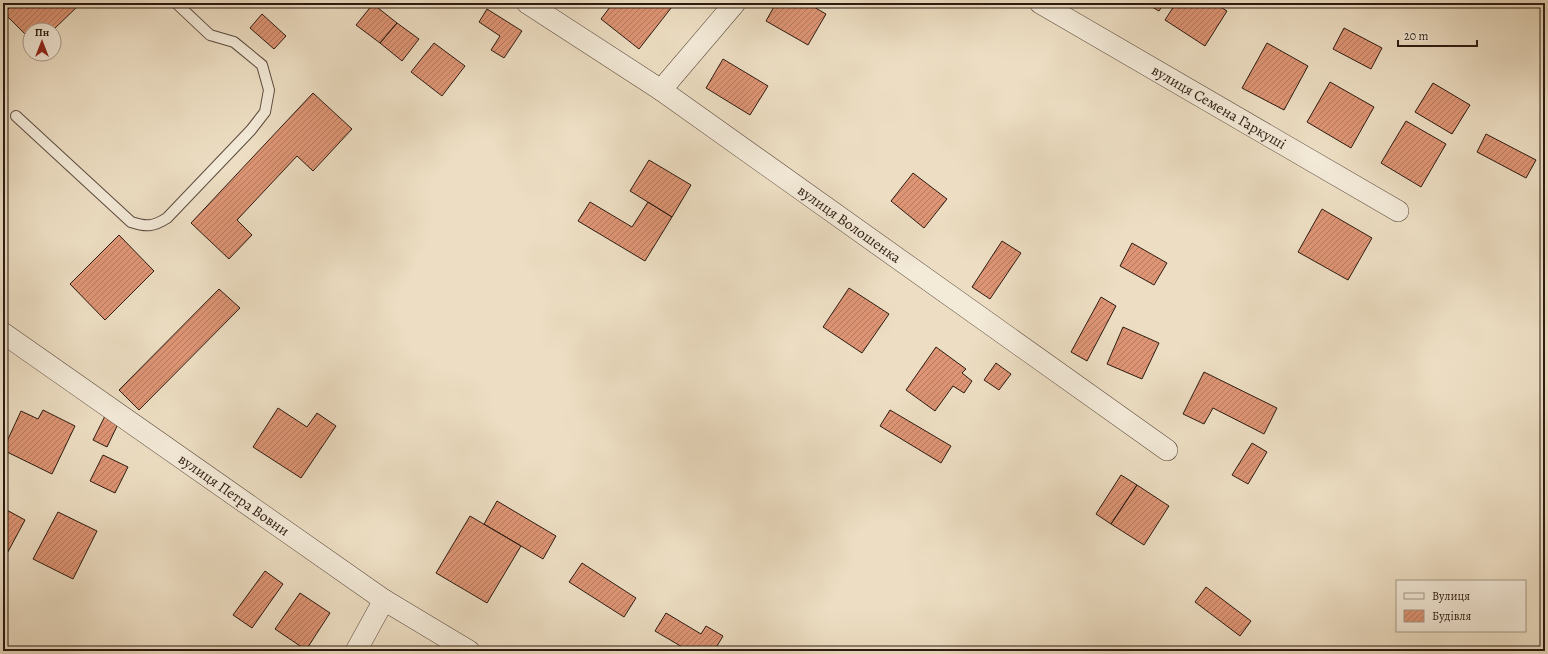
<svg xmlns="http://www.w3.org/2000/svg" width="1548" height="654" font-family="Alegreya,serif">
<style>
.building{fill:url(#building-hatch);stroke:#2c1a11}
.lines{fill:none;stroke-linecap:round;stroke-linejoin:round}
.service-casing{stroke:#5c4b3e;stroke-width:12}
.minor-casing{stroke:#5c4b3e;stroke-width:22}
.service{stroke:#f3ead8;stroke-width:10}
.minor{stroke:#f3ead8;stroke-width:21}
.labels{text-anchor:middle;dominant-baseline:central;stroke-width:3.5;stroke-linejoin:round;paint-order:stroke}
.street-label{font-size:15px;fill:#2c1a11;stroke:#f3ead8}
</style>
<defs>
<pattern id="building-hatch" width="6" height="6" patternUnits="userSpaceOnUse"><rect width="6" height="6" fill="#de9575"/><path d="M-1 1l2-2M0 6l6-6M5 7l2-2" fill="none" stroke="#b4795f"/></pattern>
</defs>
<rect width="100%" height="100%" fill="#eddec3"/>
<filter id="stains"><feTurbulence type="fractalNoise" baseFrequency=".005" numOctaves="4"/><feColorMatrix values="0 0 0 0 .2 0 0 0 0 .09 0 0 0 0 .02 0 0 0 .5 -.17"/></filter>
<radialGradient id="worn" r=".72"><stop offset=".6" stop-color="#630" stop-opacity="0"/><stop offset="1" stop-color="#630" stop-opacity=".3"/></radialGradient>
<path class="building" d="M14 3H81L53 30H30V39L4 13Z
M613 3H675L639 49 601 19Z
M776 3H807L826 14 808 45 766 21Z
M1145 3H1164L1159 11Z
M1176 3H1214L1227 11 1205 46 1165 20Z
M373 4 397 23 380 43 356 25Z
M487 9 522 31 504 58 491 50 500 36 479 22Z
M262 14 286 36 274 49 250 28Z
M397 23 419 39 402 61 380 43Z
M1344 28 1382 48 1371 69 1333 49Z
M434 43 465 66 442 96 411 72Z
M1267 43 1308 66 1284 110 1242 88Z
M723 59 768 86 750 115 706 88Z
M1330 82 1374 107 1351 148 1307 122Z
M1433 83 1470 105 1452 134 1415 112Z
M313 93 352 129 313 171 297 156 237 220 252 235 229 259 191 223Z
M1406 121 1446 144 1421 187 1381 163Z
M1486 134 1536 160 1526 178 1477 152Z
M649 160 691 185 672 217 630 191Z
M913 173 947 199 924 228 891 201Z
M590 202 632 227 648 202 672 217 645 261 578 221Z
M1322 209 1372 238 1348 280 1298 252Z
M119 235 154 271 105 320 70 284Z
M1002 241 1021 253 990 299 972 287Z
M1132 243 1167 263 1154 285 1120 266Z
M849 288 889 314 862 353 823 327Z
M219 289 240 308 139 410 119 390Z
M1101 297 1116 306 1087 361 1071 352Z
M1123 327 1159 343 1142 379 1107 364Z
M936 347 966 369 962 373 972 381 964 393 953 386 935 411 906 390Z
M996 363 1011 374 999 390 984 380Z
M1204 372 1277 408 1264 434 1213 408 1204 424 1183 414Z
M278 408 307 427 317 413 336 426 301 478 253 447Z
M43 410 75 426 52 474 3 450 21 411 38 419Z
M890 410 951 446 941 463 880 426Z
M105 416 119 422 107 447 93 440Z
M1252 443 1267 452 1248 484 1232 475Z
M103 455 128 467 115 493 90 481Z
M1121 475 1137 485 1111 524 1096 514Z
M1137 485 1169 506 1144 545 1111 524Z
M497 501 556 536 543 559 484 524Z
M3 508 25 520 3 561Z
M58 512 97 531 73 579 33 559Z
M470 516 521 546 487 603 436 573Z
M582 563 636 598 624 617 569 582Z
M265 571 283 584 252 628 233 615Z
M1206 587 1251 621 1240 636 1195 602Z
M300 593 330 613 306 650 275 629Z
M666 613 701 634 706 626 723 636 714 651H689L655 631Z"/>
<g class="lines">
<g class="service-casing">
<path id="service" d="M16 116 131 222C146 227 153 227 167 218L251 130 265 112 269 90 262 65 234 42 210 35 176 3"/>
</g>
<g class="minor-casing">
<g id="minor">
<path id="s1" d="M527 3 661 90 1167 450"/>
<path id="s2" d="M1040 3 1398 211"/>
<path d="M661 90 735 3"/>
<path id="s3" d="M3 333 384 600 469 651"/>
<path d="M356 651 384 600"/>
</g>
</g>
<use href="#service" class="service"/>
<use href="#minor" class="minor"/>
</g>
<g class="labels">
<g class="street-label">
<text stroke="none"><textPath href="#s2" startOffset="207">вулиця Семена Гаркуші</textPath></text>
<text stroke="none"><textPath href="#s1" startOffset="391">вулиця Волошенка</textPath></text>
<text stroke="none"><textPath href="#s3" startOffset="282">вулиця Петра Вовни</textPath></text>
</g>
</g>
<rect width="1548" height="654" fill="none" stroke="#eddec3" stroke-width="16"/>
<rect x="4" y="4" width="1540" height="646" fill="none" stroke="#2c1a11" stroke-width="2"/>
<rect x="8" y="8" width="1532" height="638" fill="none" stroke="#2c1a11"/>
<rect x="1396" y="580" width="130" height="52" fill="#f3ead8" stroke="#a39788"/>
<rect x="1404" y="593" width="20" height="6" fill="#f3ead8" stroke="#a39788"/>
<text x="1432" y="600" font-size="12" fill="#2c1a11">Вулиця</text>
<rect x="1404" y="610" width="20" height="12" fill="url(#building-hatch)" stroke="#a39788"/>
<text x="1432" y="620" font-size="12" fill="#2c1a11">Будівля</text>
<g transform="translate(42 42)"><circle r="19" fill="#f3ead8" stroke="#a39788"/>
<path d="M0-3L7 15L0 10L-7 15Z" fill="#8f2418"/>
<text y="-6" font-size="11" font-weight="bold" text-anchor="middle" fill="#2c1a11">Пн</text>
</g>
<path d="M1398 40v6h79v-6" fill="none" stroke="#2c1a11" stroke-width="2"/>
<text x="1404" y="40" font-size="12" fill="#2c1a11" stroke="#f3ead8" stroke-width="3" paint-order="stroke">20 m</text>
<rect width="100%" height="100%" filter="url(#stains)"/>
<rect width="100%" height="100%" fill="url(#worn)"/>
</svg>
